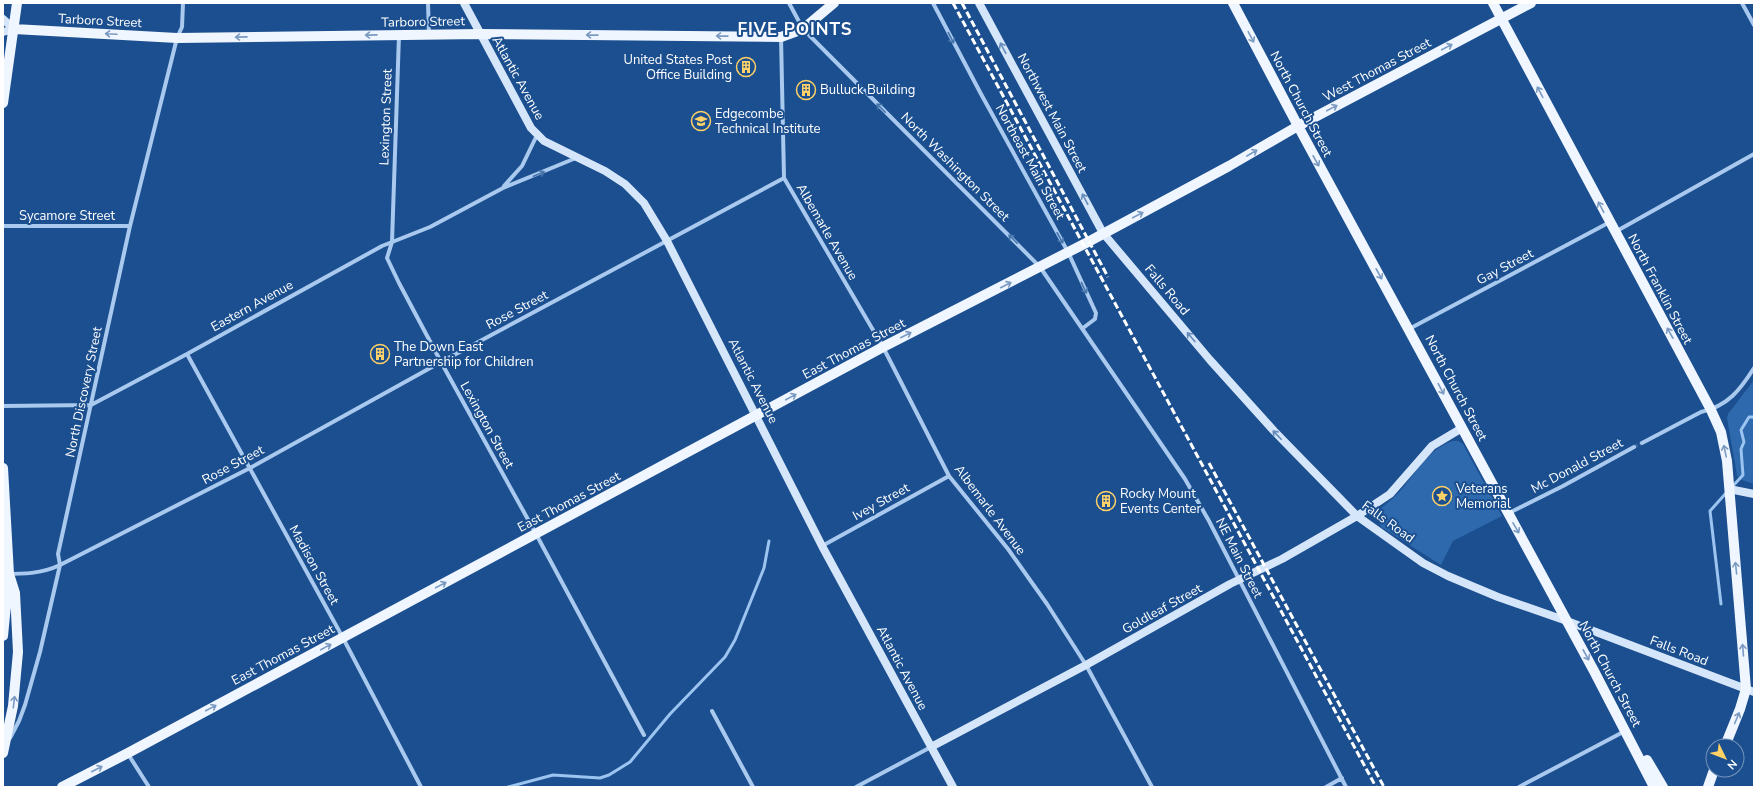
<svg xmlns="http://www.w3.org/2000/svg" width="1757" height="790" font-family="'Nunito Sans',sans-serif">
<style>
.green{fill:#2e69ad}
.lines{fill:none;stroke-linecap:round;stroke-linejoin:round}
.stream{stroke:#9cc4f0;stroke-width:3}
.street-tunnel{stroke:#3d69a0;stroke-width:4;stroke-dasharray:4 2;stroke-linecap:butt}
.street{stroke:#a9c9ee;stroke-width:4}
.secondary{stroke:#d6e6fa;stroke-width:8}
.primary{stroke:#f0f6ff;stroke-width:10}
.rail{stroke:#fff;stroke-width:3;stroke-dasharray:7 3;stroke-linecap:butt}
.oneway{stroke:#7b9ac1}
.oneway2{stroke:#4674ac}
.oneway3{stroke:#668bba}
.labels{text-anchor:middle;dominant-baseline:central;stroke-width:4;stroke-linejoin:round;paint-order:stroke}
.street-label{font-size:13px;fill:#fff;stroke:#1b4f8f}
.poi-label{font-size:13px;fill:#fff;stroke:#1b4f8f;text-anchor:start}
.district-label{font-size:17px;font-weight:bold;letter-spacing:1px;fill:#fff;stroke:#1b4f8f}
</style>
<rect width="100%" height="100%" fill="#1b4f8f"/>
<path class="green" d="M1754 380V484L1739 479 1737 475 1727 418 1728 414Z
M1453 441H1458L1463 444 1502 516 1453 541 1441 565 1386 530 1381 527 1377 515 1379 510C1387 503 1395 497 1402 489 1416 472 1431 447 1453 441Z"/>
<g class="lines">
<path class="stream" d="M1732 487 1743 475 1741 449 1744 442 1741 430 1749 417H1754
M1721 604 1710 511 1727 492
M508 787 553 775 600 778 609 775 630 762 670 714 725 657 735 640 764 568 769 541"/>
<path class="street-tunnel" d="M1634 447 1642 443"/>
<path class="street" d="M428 3 429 35
M789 3 803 29 1040 267 1185 479 1209 521 1346 787
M933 3 981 94 1068 252 1096 313 1095 319 1083 328
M1742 3 1754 25
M399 35 392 242 387 258 399 283 441 362 536 534 644 735
M784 178 883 347 949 476 1008 549 1047 604 1086 665 1152 787
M504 186 522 166 537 135
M3 226H130
M1615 232 1754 154
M1409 329 1610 222
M187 354 343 638 421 787
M3 406 91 405 187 354 382 246 430 227 503 188 576 158
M1642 443 1701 412C1728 406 1740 390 1754 368
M1509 513 1563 486 1634 447
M822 546 949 476
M3 574C23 574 41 574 60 565L250 468 441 362 784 178 781 37
M712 711 753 787
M10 738 19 721 25 705 40 652 60 565 58 554 130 226 177 38 182 27 183 3
M128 754 149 787
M856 787 931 747
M1326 787 1342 778
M1519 787 1625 731"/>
<path class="secondary" d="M464 3 531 128 544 141 605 171 625 184 644 203 667 241 822 546 953 787
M979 3 1103 233 1210 360 1274 431 1357 516 1423 563 1448 576 1498 597 1567 621 1754 692
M3 19 14 29 3 32
M1729 489 1754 494
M931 747 1086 665 1230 584 1282 559 1357 516 1390 494 1432 446 1462 428"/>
<path class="primary" d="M1233 3 1298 126 1594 671 1654 787
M1493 3 1711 410 1721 432 1727 461 1746 689 1740 709 1725 746
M14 29 177 38 480 34 781 37 803 29 834 3
M3 103 17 3
M3 468 9 574 3 636
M3 753 13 706 18 652 15 593 9 574
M1647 760 1663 787
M62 787 128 753 883 347 1088 242 1229 166 1298 126 1531 3
M1708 787 1714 770"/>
<path class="rail" d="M953 3 1376 787
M962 3 1108 277
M1209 463 1384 787"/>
</g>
<defs><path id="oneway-shaft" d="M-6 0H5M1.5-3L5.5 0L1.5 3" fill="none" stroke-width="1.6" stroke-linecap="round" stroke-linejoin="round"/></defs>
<g class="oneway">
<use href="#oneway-shaft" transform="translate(111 34) rotate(-177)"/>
<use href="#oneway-shaft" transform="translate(371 35) rotate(179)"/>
<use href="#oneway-shaft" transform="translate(592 35) rotate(-179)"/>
<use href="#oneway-shaft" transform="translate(722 36) rotate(-179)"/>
<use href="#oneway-shaft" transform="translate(241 37) rotate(179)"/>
<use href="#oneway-shaft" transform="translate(1251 37) rotate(62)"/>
<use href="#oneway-shaft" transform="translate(1447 47) rotate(-28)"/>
<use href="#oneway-shaft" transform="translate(1540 92) rotate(-118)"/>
<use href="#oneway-shaft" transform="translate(1332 108) rotate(-28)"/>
<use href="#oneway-shaft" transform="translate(1252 153) rotate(-30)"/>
<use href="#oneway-shaft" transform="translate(1316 161) rotate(61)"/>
<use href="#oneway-shaft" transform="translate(1601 207) rotate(-118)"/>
<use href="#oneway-shaft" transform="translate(1138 215) rotate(-28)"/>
<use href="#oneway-shaft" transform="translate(1379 274) rotate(61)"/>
<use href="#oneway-shaft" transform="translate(1006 285) rotate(-27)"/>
<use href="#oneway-shaft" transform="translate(1670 333) rotate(-119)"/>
<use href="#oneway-shaft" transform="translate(906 335) rotate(-27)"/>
<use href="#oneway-shaft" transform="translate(1441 389) rotate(62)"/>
<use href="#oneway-shaft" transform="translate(791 397) rotate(-28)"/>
<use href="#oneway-shaft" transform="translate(1725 451) rotate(-102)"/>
<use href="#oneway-shaft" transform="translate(1516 528) rotate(60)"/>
<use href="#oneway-shaft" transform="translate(1736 568) rotate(-96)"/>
<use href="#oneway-shaft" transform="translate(441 585) rotate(-28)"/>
<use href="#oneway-shaft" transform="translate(326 647) rotate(-28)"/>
<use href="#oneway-shaft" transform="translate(1743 650) rotate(-94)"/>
<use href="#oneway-shaft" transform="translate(1586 655) rotate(61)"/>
<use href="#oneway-shaft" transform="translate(14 702) rotate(-83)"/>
<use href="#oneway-shaft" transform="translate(211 708) rotate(-28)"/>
<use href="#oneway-shaft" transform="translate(1737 718) rotate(-67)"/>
<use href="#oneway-shaft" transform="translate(97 769) rotate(-27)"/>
</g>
<g class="oneway2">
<use href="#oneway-shaft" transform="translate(951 38) rotate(63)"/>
<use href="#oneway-shaft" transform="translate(881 108) rotate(-135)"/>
<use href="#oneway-shaft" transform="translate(539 174) rotate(-23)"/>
<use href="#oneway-shaft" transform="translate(1060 238) rotate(61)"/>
<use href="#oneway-shaft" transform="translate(1013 239) rotate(-135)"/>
<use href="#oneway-shaft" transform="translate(1084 288) rotate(65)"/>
</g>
<g class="oneway3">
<use href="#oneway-shaft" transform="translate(1003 48) rotate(-118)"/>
<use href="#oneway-shaft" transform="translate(1085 199) rotate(-118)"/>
<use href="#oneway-shaft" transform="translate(1191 337) rotate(-130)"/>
<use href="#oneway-shaft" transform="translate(1277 435) rotate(-134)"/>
</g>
<defs>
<g id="building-ring" transform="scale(1)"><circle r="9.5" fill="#1b4f8f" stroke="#ffd166" stroke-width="1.5"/><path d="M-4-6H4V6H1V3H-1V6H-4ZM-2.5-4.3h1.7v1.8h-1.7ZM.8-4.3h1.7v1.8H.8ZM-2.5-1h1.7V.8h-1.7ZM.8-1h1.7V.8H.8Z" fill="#ffd166"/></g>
<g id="school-ring" transform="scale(1)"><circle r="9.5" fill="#1b4f8f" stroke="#ffd166" stroke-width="1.5"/><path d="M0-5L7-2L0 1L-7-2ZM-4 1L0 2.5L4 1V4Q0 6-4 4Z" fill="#ffd166"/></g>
<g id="sight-ring" transform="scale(1)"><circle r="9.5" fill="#1b4f8f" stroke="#ffd166" stroke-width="1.5"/><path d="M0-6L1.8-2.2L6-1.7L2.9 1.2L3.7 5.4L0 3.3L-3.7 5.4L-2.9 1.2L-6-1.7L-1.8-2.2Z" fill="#ffd166"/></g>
</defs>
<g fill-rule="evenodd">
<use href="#building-ring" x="746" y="67"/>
<use href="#building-ring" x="806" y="90"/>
<use href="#school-ring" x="701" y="121"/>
<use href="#building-ring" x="380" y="354"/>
<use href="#sight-ring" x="1442" y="496"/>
<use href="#building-ring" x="1106" y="501"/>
</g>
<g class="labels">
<g class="street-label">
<text transform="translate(100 21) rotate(3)">Tarboro Street</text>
<text transform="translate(423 22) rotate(-1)">Tarboro Street</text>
<text transform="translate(1377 70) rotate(-28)">West Thomas Street</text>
<text transform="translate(518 78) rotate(61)">Atlantic Avenue</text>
<text transform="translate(1301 104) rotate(62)">North Church Street</text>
<text transform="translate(1052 113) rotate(62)">Northwest Main Street</text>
<text transform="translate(386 117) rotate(-88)">Lexington Street</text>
<text transform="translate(1030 162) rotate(61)">Northeast Main Street</text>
<text transform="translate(955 167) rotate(45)">North Washington Street</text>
<text x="67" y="216">Sycamore Street</text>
<text transform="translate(827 232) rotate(60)">Albemarle Avenue</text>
<text transform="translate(1505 267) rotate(-28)">Gay Street</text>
<text transform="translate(1660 289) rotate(62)">North Franklin Street</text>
<text transform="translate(1167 290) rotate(50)">Falls Road</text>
<text transform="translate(252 306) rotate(-29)">Eastern Avenue</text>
<text transform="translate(517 310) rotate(-28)">Rose Street</text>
<text transform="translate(854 349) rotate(-28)">East Thomas Street</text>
<text transform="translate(753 381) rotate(63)">Atlantic Avenue</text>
<text transform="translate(1456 388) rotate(62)">North Church Street</text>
<text transform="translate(84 392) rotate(-78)">North Discovery Street</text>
<text transform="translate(487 425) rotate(61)">Lexington Street</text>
<text transform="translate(233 465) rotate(-28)">Rose Street</text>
<text transform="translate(1577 466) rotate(-28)">Mc Donald Street</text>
<text transform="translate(569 502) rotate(-28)">East Thomas Street</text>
<text transform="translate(881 502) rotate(-29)">Ivey Street</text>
<text transform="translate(990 510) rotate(53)">Albemarle Avenue</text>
<text transform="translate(1388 522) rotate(36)">Falls Road</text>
<text transform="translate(1239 558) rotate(63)">NE Main Street</text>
<text transform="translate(314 565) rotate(61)">Madison Street</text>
<text transform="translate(1162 609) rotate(-29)">Goldleaf Street</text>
<text transform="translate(1679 651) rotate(21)">Falls Road</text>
<text transform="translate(283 655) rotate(-28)">East Thomas Street</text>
<text transform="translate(902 668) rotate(62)">Atlantic Avenue</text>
<text transform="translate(1610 674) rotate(62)">North Church Street</text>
</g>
<g class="poi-label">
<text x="732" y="60" text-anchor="end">United States Post<tspan x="732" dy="15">Office Building</tspan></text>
<text x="820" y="90">Bulluck Building</text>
<text x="715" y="114">Edgecombe<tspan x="715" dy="15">Technical Institute</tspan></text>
<text x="394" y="347">The Down East<tspan x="394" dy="15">Partnership for Children</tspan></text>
<text x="1456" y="489">Veterans<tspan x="1456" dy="15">Memorial</tspan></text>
<text x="1120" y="494">Rocky Mount<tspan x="1120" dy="15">Events Center</tspan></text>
</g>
<g class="district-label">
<text x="795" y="29">FIVE POINTS</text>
</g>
</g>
<rect width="1757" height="790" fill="none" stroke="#ffffff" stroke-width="8"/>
<g transform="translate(1725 758) rotate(133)"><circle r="19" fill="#1b4f8f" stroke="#7695bc"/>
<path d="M0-3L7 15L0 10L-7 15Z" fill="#ffd166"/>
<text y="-6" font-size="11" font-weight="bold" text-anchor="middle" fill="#ffffff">N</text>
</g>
</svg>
